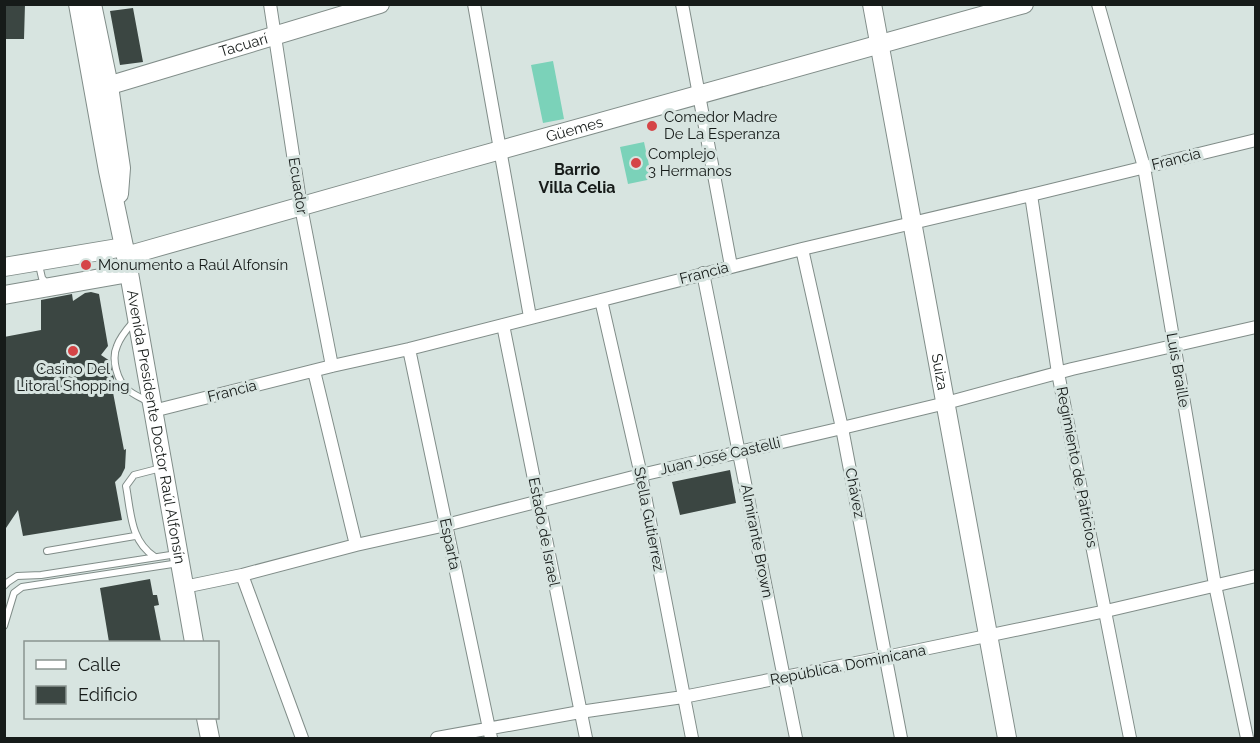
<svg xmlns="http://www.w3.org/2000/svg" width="1260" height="743" font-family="Raleway,sans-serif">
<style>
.grass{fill:#7bd2b9}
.building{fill:#3b4642}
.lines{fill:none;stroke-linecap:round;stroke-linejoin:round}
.lane-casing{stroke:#818d89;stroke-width:8}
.street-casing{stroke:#818d89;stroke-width:14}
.secondary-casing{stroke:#818d89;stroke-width:20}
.lane{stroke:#fff;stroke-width:6}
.street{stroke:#fff;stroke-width:12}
.secondary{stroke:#fff;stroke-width:18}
.poi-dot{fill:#d54547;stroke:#d7e4e0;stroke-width:2}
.labels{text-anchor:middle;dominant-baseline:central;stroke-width:6;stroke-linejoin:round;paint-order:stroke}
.street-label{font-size:15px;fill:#161b19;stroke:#d7e4e0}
.poi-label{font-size:15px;fill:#161b19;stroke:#d7e4e0;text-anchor:start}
.neighbourhood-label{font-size:16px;font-weight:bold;fill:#161b19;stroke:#d7e4e0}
</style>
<rect width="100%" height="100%" fill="#d7e4e0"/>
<path class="grass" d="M553 61 564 119 543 123 531 65Z
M644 142 652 179 628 184 620 147Z"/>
<path class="building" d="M4 4H25L24 39H4Z
M133 8 143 62 120 65 110 11Z
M91 292 99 294 108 346 101 355 110 361 114 379 111 382 124 450 126 449 125 468 121 476 115 482 122 520 23 536 18 510 4 531V337L41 330V300L72 294 73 301 85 293Z
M730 470 736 503 680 515 672 482Z
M150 579 153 595H157L159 605 154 606 161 642H109L100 588Z"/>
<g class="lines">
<g class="lane-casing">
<path id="lane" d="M39 265 42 278 48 285
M133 322C127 329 120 337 117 346 111 359 117 381 128 390 134 395 142 398 148 402
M47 551 135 536
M155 557C130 541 131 512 126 486L134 475 161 468
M4 586 8 582 17 576 41 575 177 554
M4 626 14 593 22 587 179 563"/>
</g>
<g class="street-casing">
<path id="street" d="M270 4 301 207 332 366
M474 4 530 317
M682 4 731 266
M1098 4 1144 167 1215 585 1247 738
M1031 195 1058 373 1130 738
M802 249 842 428 901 738
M703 273 796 738
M601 300 641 475 692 738
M503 325 586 738
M409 349 491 738
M314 371 356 545
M153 411 332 366 409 349 802 249 1031 195 1256 140
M242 575 302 738
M184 587 242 575 356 545 446 525 641 475 842 428 946 403 1072 369 1256 327
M437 738 580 712 683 697 886 657 1106 611 1256 576"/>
</g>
<g class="secondary-casing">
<g id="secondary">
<path id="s1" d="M78 4 108 171 126 256 194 642"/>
<path d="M92 4 109 86 121 168 119 194"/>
<path id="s2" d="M872 4 1007 738"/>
<path id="s3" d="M94 90 380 4"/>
<path id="s4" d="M126 256 436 168 1024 4"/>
<path d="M4 267 124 247"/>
<path d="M4 295 129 273"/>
<path d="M206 718 210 738"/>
</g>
</g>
<use href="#lane" class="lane"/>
<use href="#street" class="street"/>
<use href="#secondary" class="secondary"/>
</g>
<g class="poi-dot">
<circle cx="652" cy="126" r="6"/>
<circle cx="636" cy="163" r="6"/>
<circle cx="86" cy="265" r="6"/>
<circle cx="73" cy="351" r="6"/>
</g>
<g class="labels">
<g class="street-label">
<text stroke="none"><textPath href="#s3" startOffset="156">Tacuarí</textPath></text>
<text stroke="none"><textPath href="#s4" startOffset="466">Güemes</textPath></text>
<text transform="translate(1176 159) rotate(-14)">Francia</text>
<text transform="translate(298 186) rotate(81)">Ecuador</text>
<text transform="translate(704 273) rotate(-14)">Francia</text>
<text transform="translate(1178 370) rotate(80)">Luis Braille</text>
<text stroke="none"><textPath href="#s2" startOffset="374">Suiza</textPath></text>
<text transform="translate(232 391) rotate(-14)">Francia</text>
<text stroke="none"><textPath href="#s1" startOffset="430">Avenida Presidente Doctor Raúl Alfonsín</textPath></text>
<text transform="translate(720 456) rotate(-13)">Juan José Castelli</text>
<text transform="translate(1077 467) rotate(79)">Regimiento de Patricios</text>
<text transform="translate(855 493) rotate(79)">Chávez</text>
<text transform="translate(649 519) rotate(79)">Stella Gutierrez</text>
<text transform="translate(544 532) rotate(79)">Estado de Israel</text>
<text transform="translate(757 541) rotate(79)">Almirante Brown</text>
<text transform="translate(450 544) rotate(78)">Esparta</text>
<text transform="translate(848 665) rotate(-11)">República. Dominicana</text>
</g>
<g class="poi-label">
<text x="664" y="117">Comedor Madre<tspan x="664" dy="17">De La Esperanza</tspan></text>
<text x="648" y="154">Complejo<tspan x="648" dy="17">3 Hermanos</tspan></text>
<text x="98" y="265">Monumento a Raúl Alfonsín</text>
<text x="73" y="369" text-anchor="middle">Casino Del<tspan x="73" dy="17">Litoral Shopping</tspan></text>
</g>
<g class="neighbourhood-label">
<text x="577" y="169">Barrio<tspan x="577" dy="18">Villa Celia</tspan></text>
</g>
</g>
<rect width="1260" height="743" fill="none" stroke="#161b19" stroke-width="12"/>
<rect x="24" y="641" width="195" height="78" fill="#d7e4e0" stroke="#8a9490" stroke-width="1.5"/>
<rect x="36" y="660" width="30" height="9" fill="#ffffff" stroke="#8a9490" stroke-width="1.5"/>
<text x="78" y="671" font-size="18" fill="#161b19">Calle</text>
<rect x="36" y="686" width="30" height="18" fill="#3b4642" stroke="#8a9490" stroke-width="1.5"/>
<text x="78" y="701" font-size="18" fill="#161b19">Edificio</text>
</svg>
